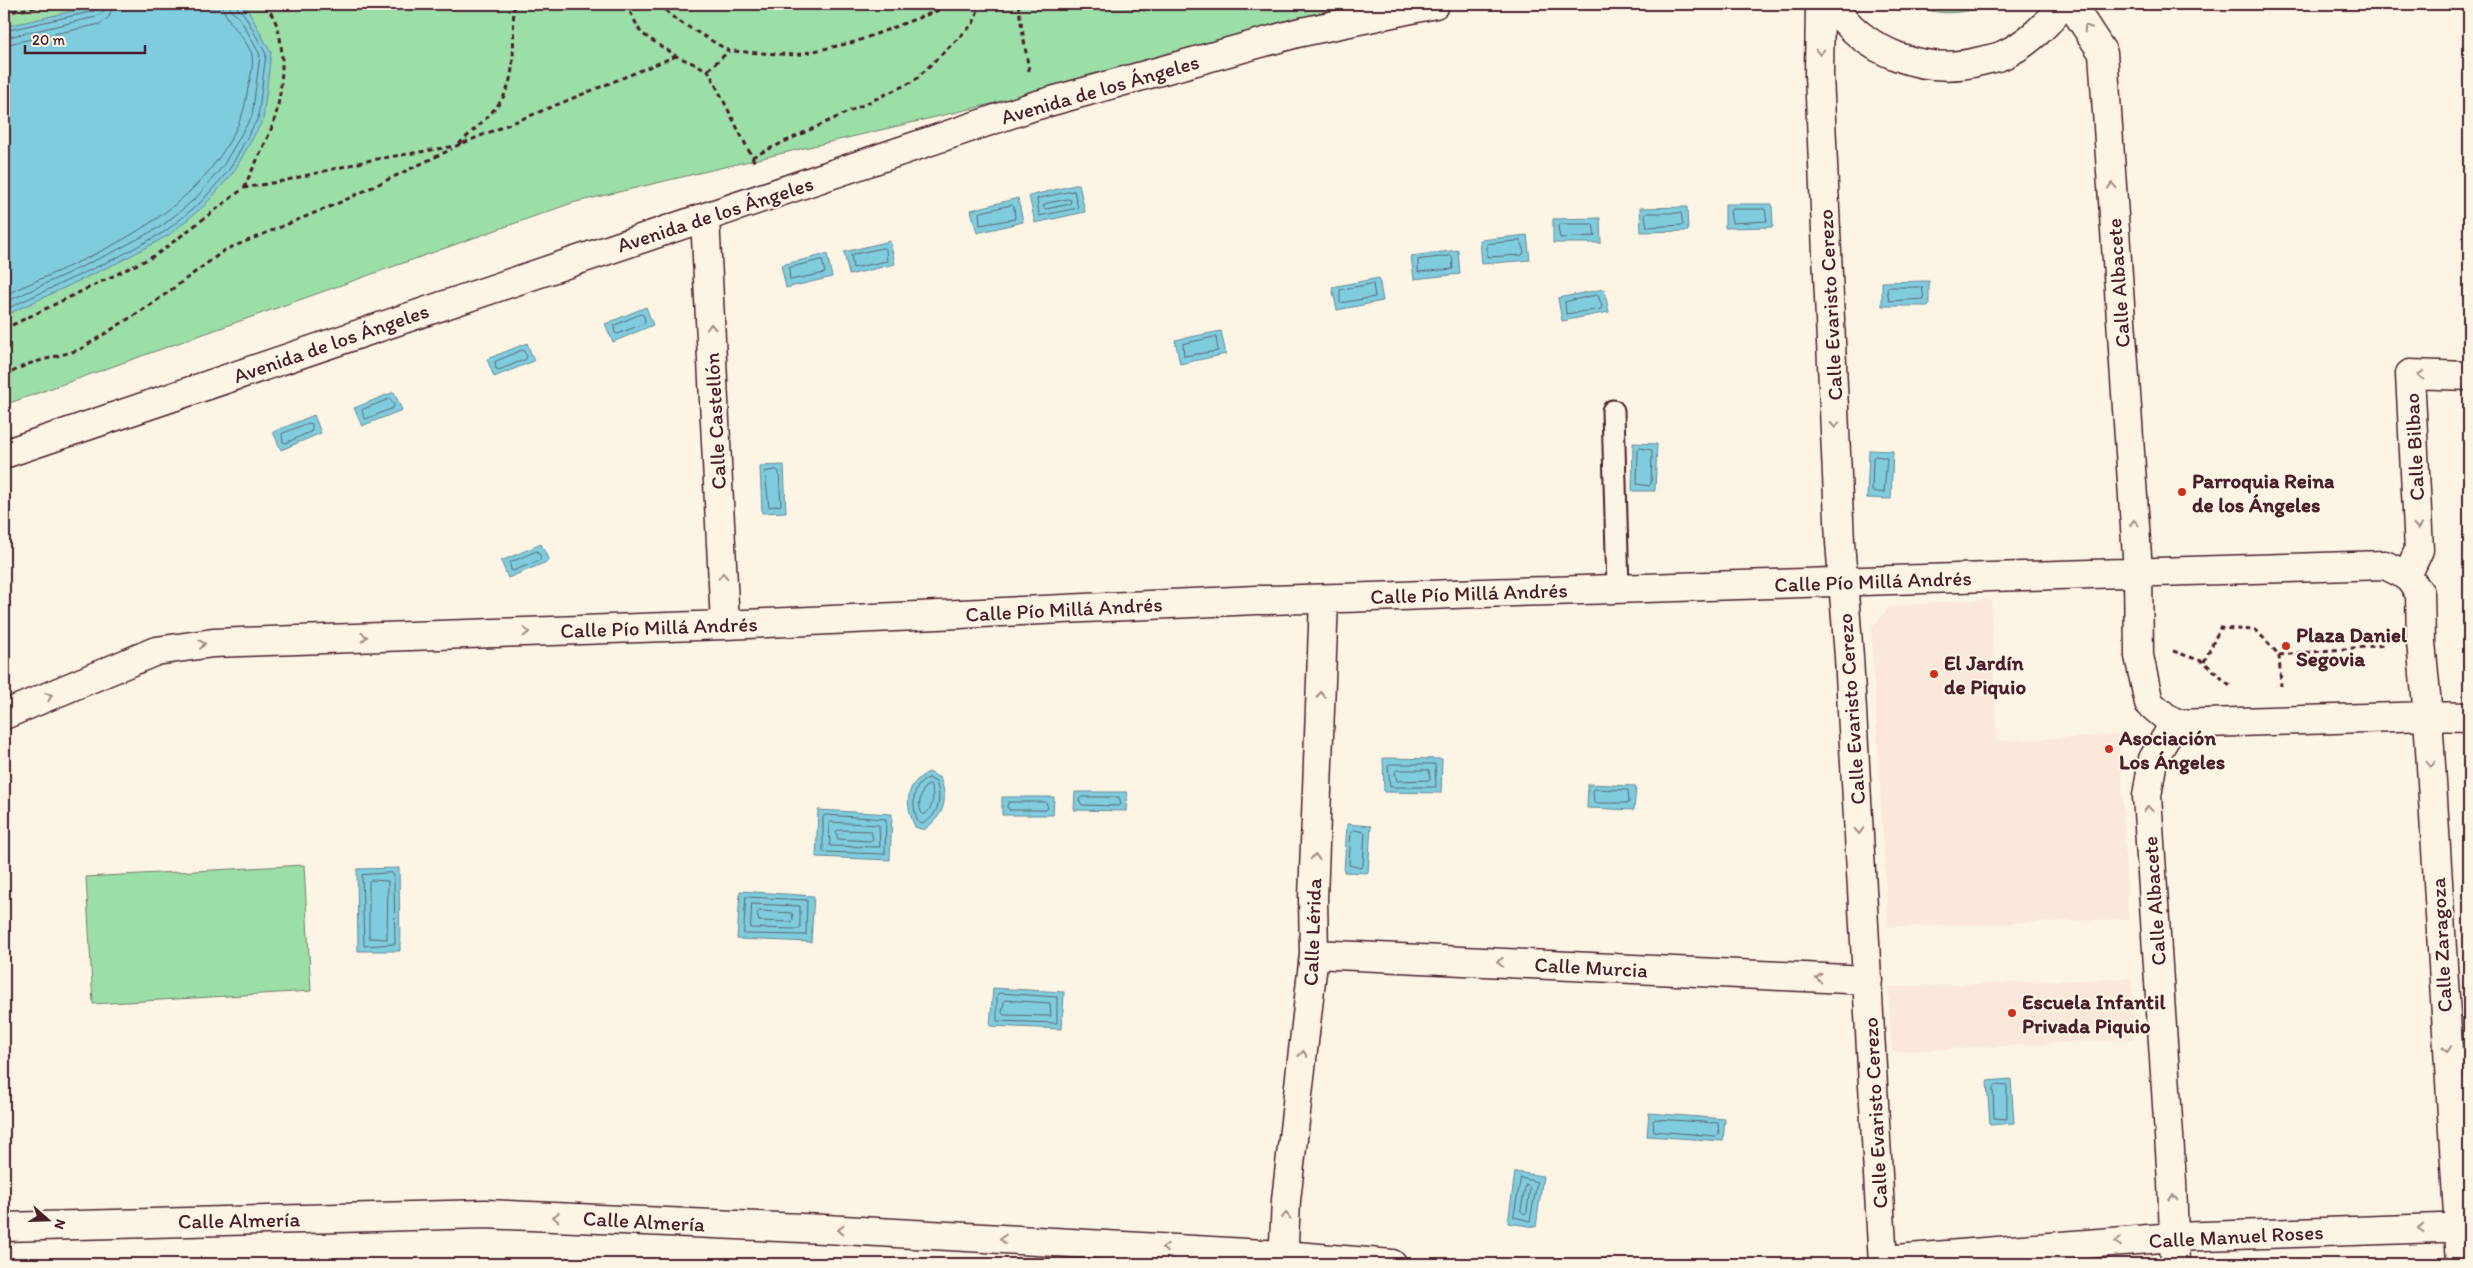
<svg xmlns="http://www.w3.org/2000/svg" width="2473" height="1268" font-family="Itim,sans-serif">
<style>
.built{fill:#fbe8da}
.green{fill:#9cdea8;stroke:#737e6a}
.water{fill:#7eccdd;stroke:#698796}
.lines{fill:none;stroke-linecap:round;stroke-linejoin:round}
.shore{stroke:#5f6472;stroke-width:1}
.lane-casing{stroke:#4a1f2b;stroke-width:25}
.street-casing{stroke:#4a1f2b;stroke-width:31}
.path{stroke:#4a1f2b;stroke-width:3;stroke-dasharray:5 4;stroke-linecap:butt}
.lane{stroke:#fcf5e5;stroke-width:21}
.street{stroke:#fcf5e5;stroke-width:28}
.oneway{stroke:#a38a88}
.poi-dot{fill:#c8321e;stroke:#fcf5e5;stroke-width:2}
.labels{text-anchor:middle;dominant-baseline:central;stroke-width:4;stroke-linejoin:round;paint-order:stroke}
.street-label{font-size:21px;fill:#4a1f2b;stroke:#fcf5e5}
.poi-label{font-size:21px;font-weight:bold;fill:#4a1f2b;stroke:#fcf5e5;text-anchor:start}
</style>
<rect width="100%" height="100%" fill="#fcf5e5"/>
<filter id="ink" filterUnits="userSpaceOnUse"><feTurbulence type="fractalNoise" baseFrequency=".02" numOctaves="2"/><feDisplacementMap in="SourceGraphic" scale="10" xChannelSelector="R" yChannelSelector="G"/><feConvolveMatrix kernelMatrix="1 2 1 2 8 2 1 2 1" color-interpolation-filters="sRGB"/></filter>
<g filter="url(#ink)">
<path class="built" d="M1991 599 1997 741 2120 735 2128 919 1888 927 1871 628 1891 606Z
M2132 978 2135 1039 1892 1052 1888 987Z"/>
<path class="green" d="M4 4H1414L572 203 4 405Z
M1913 4H1989C1967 14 1935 17 1913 4Z
M304 865 311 991 93 1004 86 877Z"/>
<path class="water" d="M104 4H237L248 10 271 53 263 120 233 173 204 206 169 235 121 261 4 316V27Z
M1079 184 1085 212 1035 223 1029 196Z
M1018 198 1023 222 977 233 971 210Z
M1725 204H1772L1773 227 1725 228Z
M1687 207 1688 231 1641 232 1640 208Z
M1600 218 1601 243H1553V219Z
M1527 235 1530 260 1482 264 1480 240Z
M890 241 895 264 849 275 844 252Z
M1458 250 1460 274 1414 279 1411 256Z
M827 254 832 277 786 288 781 265Z
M1379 278 1383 301 1337 310 1332 287Z
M1929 281V306H1882V282Z
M1604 289 1609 312 1562 321 1558 298Z
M646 307 653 325 613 342 605 324Z
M1221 331 1226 354 1180 364 1175 340Z
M527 343 534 361 494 377 487 359Z
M394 392 402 410 362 426 354 408Z
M314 415 321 433 281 450 273 432Z
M1633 443 1657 444 1655 491H1632Z
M1869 450 1893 451 1891 499 1867 498Z
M784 465 786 512 762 513 760 466Z
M541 544 549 561 508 578 501 561Z
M1383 758 1442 759 1441 793 1384 792Z
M929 772 940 778C949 801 944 815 924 830L915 827C905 804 904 784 929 772Z
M1588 784 1636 786 1634 810 1587 808Z
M1075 792H1127L1126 811 1074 810Z
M1002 797H1054L1053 815H1002Z
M818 810 892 814 890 860 816 857Z
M1347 824 1371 826 1368 873 1344 872Z
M399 868 400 951H358L357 869Z
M740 891 814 896 811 942 737 939Z
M993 988 1064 992 1062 1029 990 1026Z
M2011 1079 2014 1123 1990 1125 1987 1081Z
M1649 1113 1725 1119 1723 1141 1647 1136Z
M1515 1172 1543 1176 1536 1227 1508 1223Z"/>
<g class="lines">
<path class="shore" d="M4 31 94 11 99 4
M4 38 96 17 103 12 105 4
M4 45 100 24 109 17 113 4
M1074 191 1078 208 1039 216 1037 199Z
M1068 199 1071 200 1070 204 1046 209 1043 207 1045 204Z
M1012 205 1014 207 1015 219 980 225 979 213Z
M1732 209H1765L1767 221 1732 223 1730 212Z
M1648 213H1681L1683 225 1647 227 1645 215Z
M1560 224H1593L1595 236 1560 238 1558 227Z
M1521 241 1524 253 1522 255 1487 257V244Z
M884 248 886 249 887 261 853 268 851 255Z
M1452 256 1453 269 1418 272V260Z
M822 260 825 273 790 280 789 268Z
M1373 284 1375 297 1340 303V290Z
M1889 287H1922L1924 299 1889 301 1887 289Z
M4 295C87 258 181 225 229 142 239 124 244 114 247 93 249 83 254 66 252 55 247 38 223 19 222 4
M1598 295 1602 306 1601 309 1566 314 1565 302Z
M4 303 115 251 162 226 196 198 223 166 252 116 260 55 240 18 231 11 230 4
M4 310 118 257 166 231 201 202 229 170 258 118 266 54 244 14 238 9 236 4
M641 314 644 316 645 323 618 334 615 333 614 326Z
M1216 337 1218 351 1184 356 1183 344Z
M523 350 527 356 526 359 499 370 496 369 495 362Z
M390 399 394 405 393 408 366 419 364 418 362 410Z
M309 423 312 424V431L286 443 283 442 282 434Z
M1640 448 1652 450 1651 484 1649 486 1637 484 1638 450Z
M1876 456 1887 458 1884 493 1872 491 1873 458Z
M777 470 779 472 781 505 769 507 765 472Z
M537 551 541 557 540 560 513 571 511 570 510 563Z
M1391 764H1435L1436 787H1390L1388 766Z
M1397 770H1429L1430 780 1397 781 1395 772Z
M929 778 936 782C942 798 939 816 922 824L918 822C912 807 910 785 929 778Z
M930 785C935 794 934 810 923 815 917 807 920 796 925 787Z
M1595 789 1628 790 1629 803H1594L1593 791Z
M1082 797H1119L1121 804 1119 806 1082 805 1079 800Z
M1009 802H1046L1048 808 1046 810H1009L1007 807Z
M825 815 886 819 885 854 823 852V818Z
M831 822 879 825 880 847 830 846 829 824Z
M839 830 871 831 873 839 870 841 838 839 836 832Z
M1354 830 1365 832 1363 865 1361 868 1349 865 1351 832Z
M392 873 394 876 395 944 364 946 362 875Z
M371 880 388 881 387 939 369 938V882Z
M746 897 807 900 806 935 744 934Z
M752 904 800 906V929L751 928Z
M760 911 792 913 793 920 791 922 759 921 757 914Z
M999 993 1057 997V1023L997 1021V996Z
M1005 1000 1050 1003 1051 1016 1004 1015 1002 1013Z
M1995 1085 2007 1086V1119L1994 1118 1993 1088Z
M1656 1119 1718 1123 1719 1134 1716 1136 1654 1131 1653 1121Z
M1521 1178 1537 1182 1530 1221 1514 1217Z
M1526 1185 1530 1188 1527 1212 1524 1214 1521 1211Z"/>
<g class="lane-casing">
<path id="lane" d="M1613 411 1618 589"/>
</g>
<g class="street-casing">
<path id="street" d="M1820 4 1819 75 1840 542 1849 657 1883 1264
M1832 4C1864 53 1925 76 1981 61 1988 59 1997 58 2003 55 2029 43 2046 25 2064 4
M705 217 725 625
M4 454 1034 106 1297 33 1435 4
M2407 576 2419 550 2410 374 2469 376
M4 715 156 651 213 643 725 625 1256 600C1354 599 1452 593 1551 591 1829 583 2107 572 2385 565L2407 576 2420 593 2421 642 2428 716 2174 724 2149 703 2139 656 2138 571 2103 53 2071 4
M2174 724 2153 759 2147 796 2172 1182 2175 1264
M1314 954 1868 980
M4 1227 485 1214 825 1229 1284 1255 1392 1264
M1884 1260 2174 1237 2469 1227
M1283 1264 1286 1200 1314 954 1313 899 1324 599
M2461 1264 2428 716 2469 717"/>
</g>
<path class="path" d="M626 4 641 33 676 56 708 70 755 163
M659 4 675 19 729 51 796 55 855 42 955 4
M1018 4 1029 71
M1114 4 1148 10 1170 4
M4 13 52 4
M708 70 729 51
M459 144C473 130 498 110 506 92 517 66 512 32 514 4
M752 157 914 81 973 24 980 4
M244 188C253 167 265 146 273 124 283 97 291 20 261 4
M4 329 156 255 244 188 283 181 371 160 456 146 676 56
M4 376 28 364 79 350 152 304 225 250 341 202 452 149
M2173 651 2204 662 2230 686
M2279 655 2386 645
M2204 662 2220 628 2256 630 2279 655 2281 686"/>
<use href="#lane" class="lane"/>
<use href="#street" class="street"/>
</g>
<defs><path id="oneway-chevron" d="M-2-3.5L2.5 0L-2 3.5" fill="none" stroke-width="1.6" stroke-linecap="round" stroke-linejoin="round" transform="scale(1.25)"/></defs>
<g class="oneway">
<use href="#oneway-chevron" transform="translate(2087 28) rotate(-123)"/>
<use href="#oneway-chevron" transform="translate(1820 52) rotate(90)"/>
<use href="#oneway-chevron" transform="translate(2112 186) rotate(-94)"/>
<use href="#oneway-chevron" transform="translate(711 327) rotate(-93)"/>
<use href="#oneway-chevron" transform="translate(2421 375) rotate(-179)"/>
<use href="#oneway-chevron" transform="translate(1835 425) rotate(87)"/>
<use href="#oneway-chevron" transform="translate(2134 523) rotate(-94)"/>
<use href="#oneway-chevron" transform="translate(2418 526) rotate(87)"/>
<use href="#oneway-chevron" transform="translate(723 576) rotate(-93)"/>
<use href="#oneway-chevron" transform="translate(526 632) rotate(-2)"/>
<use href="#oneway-chevron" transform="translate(364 637) rotate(-2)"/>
<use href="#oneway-chevron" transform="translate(202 644) rotate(-8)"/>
<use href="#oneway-chevron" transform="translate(1321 695) rotate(-88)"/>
<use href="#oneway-chevron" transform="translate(49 696) rotate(-23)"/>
<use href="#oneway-chevron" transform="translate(2431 764) rotate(86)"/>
<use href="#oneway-chevron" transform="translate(2148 809) rotate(-94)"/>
<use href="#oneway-chevron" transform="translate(1859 831) rotate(87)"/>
<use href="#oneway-chevron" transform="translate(1315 857) rotate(-88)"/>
<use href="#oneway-chevron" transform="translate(1500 962) rotate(-177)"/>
<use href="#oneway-chevron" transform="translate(1819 978) rotate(-178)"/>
<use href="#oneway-chevron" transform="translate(2447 1049) rotate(87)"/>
<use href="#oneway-chevron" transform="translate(1303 1054) rotate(-84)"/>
<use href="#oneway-chevron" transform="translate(2173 1198) rotate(-92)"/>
<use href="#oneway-chevron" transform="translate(1286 1216) rotate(-88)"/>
<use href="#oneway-chevron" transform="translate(556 1217) rotate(-177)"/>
<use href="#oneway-chevron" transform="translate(2421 1228) rotate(178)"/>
<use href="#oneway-chevron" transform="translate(841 1230) rotate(-177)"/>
<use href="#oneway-chevron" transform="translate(1003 1239) rotate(-177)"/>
<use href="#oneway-chevron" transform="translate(2118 1242) rotate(175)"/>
<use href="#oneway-chevron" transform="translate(1165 1248) rotate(-177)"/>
</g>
</g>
<g class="poi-dot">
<circle cx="2182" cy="492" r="5"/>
<circle cx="2286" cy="646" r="5"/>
<circle cx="1934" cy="674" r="5"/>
<circle cx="2109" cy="749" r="5"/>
<circle cx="2012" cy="1013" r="5"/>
</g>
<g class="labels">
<g class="street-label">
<text transform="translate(1100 89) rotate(-16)">Avenida de los Ángeles</text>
<text transform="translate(715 214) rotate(-18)">Avenida de los Ángeles</text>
<text transform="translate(2118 283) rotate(-94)">Calle Albacete</text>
<text transform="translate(1830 305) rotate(-93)">Calle Evaristo Cerezo</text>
<text transform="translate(331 343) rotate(-19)">Avenida de los Ángeles</text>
<text transform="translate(715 421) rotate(-93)">Calle Castellón</text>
<text transform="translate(2414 447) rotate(-93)">Calle Bilbao</text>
<text transform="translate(1873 581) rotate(-2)">Calle Pío Millá Andrés</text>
<text transform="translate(1469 593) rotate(-2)">Calle Pío Millá Andrés</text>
<text transform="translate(1064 609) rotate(-3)">Calle Pío Millá Andrés</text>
<text transform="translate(659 627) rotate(-2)">Calle Pío Millá Andrés</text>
<text transform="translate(1851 709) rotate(-94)">Calle Evaristo Cerezo</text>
<text transform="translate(2154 901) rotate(-94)">Calle Albacete</text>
<text transform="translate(1312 932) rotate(-88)">Calle Lérida</text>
<text transform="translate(2441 945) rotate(-93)">Calle Zaragoza</text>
<text transform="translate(1591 967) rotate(3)">Calle Murcia</text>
<text transform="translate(1875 1113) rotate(-93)">Calle Evaristo Cerezo</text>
<text transform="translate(239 1220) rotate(-1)">Calle Almería</text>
<text transform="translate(644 1221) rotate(3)">Calle Almería</text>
<text transform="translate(2236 1236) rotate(-3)">Calle Manuel Roses</text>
</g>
<g class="poi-label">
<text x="2192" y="480">Parroquia Reina<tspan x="2192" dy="24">de los Ángeles</tspan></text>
<text x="2296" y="634">Plaza Daniel<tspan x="2296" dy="24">Segovia</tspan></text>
<text x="1944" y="662">El Jardín<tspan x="1944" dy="24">de Piquio</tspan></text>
<text x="2119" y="737">Asociación<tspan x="2119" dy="24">Los Ángeles</tspan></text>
<text x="2022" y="1001">Escuela Infantil<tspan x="2022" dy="24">Privada Piquio</tspan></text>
</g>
</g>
<rect width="2473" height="1268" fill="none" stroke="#fcf5e5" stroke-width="20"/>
<rect x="10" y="10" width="2453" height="1248" fill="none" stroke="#4a1f2b" stroke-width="2" filter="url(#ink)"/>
<g transform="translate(48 1220) rotate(110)" stroke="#fcf5e5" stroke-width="4" paint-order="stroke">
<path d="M0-4L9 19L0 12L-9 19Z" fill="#4a1f2b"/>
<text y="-8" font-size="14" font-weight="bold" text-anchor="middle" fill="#4a1f2b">N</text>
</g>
<path d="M25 45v8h120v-8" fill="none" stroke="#4a1f2b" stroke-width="2.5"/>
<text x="32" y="45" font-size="15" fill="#4a1f2b" stroke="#fcf5e5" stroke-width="4" paint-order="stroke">20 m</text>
</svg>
